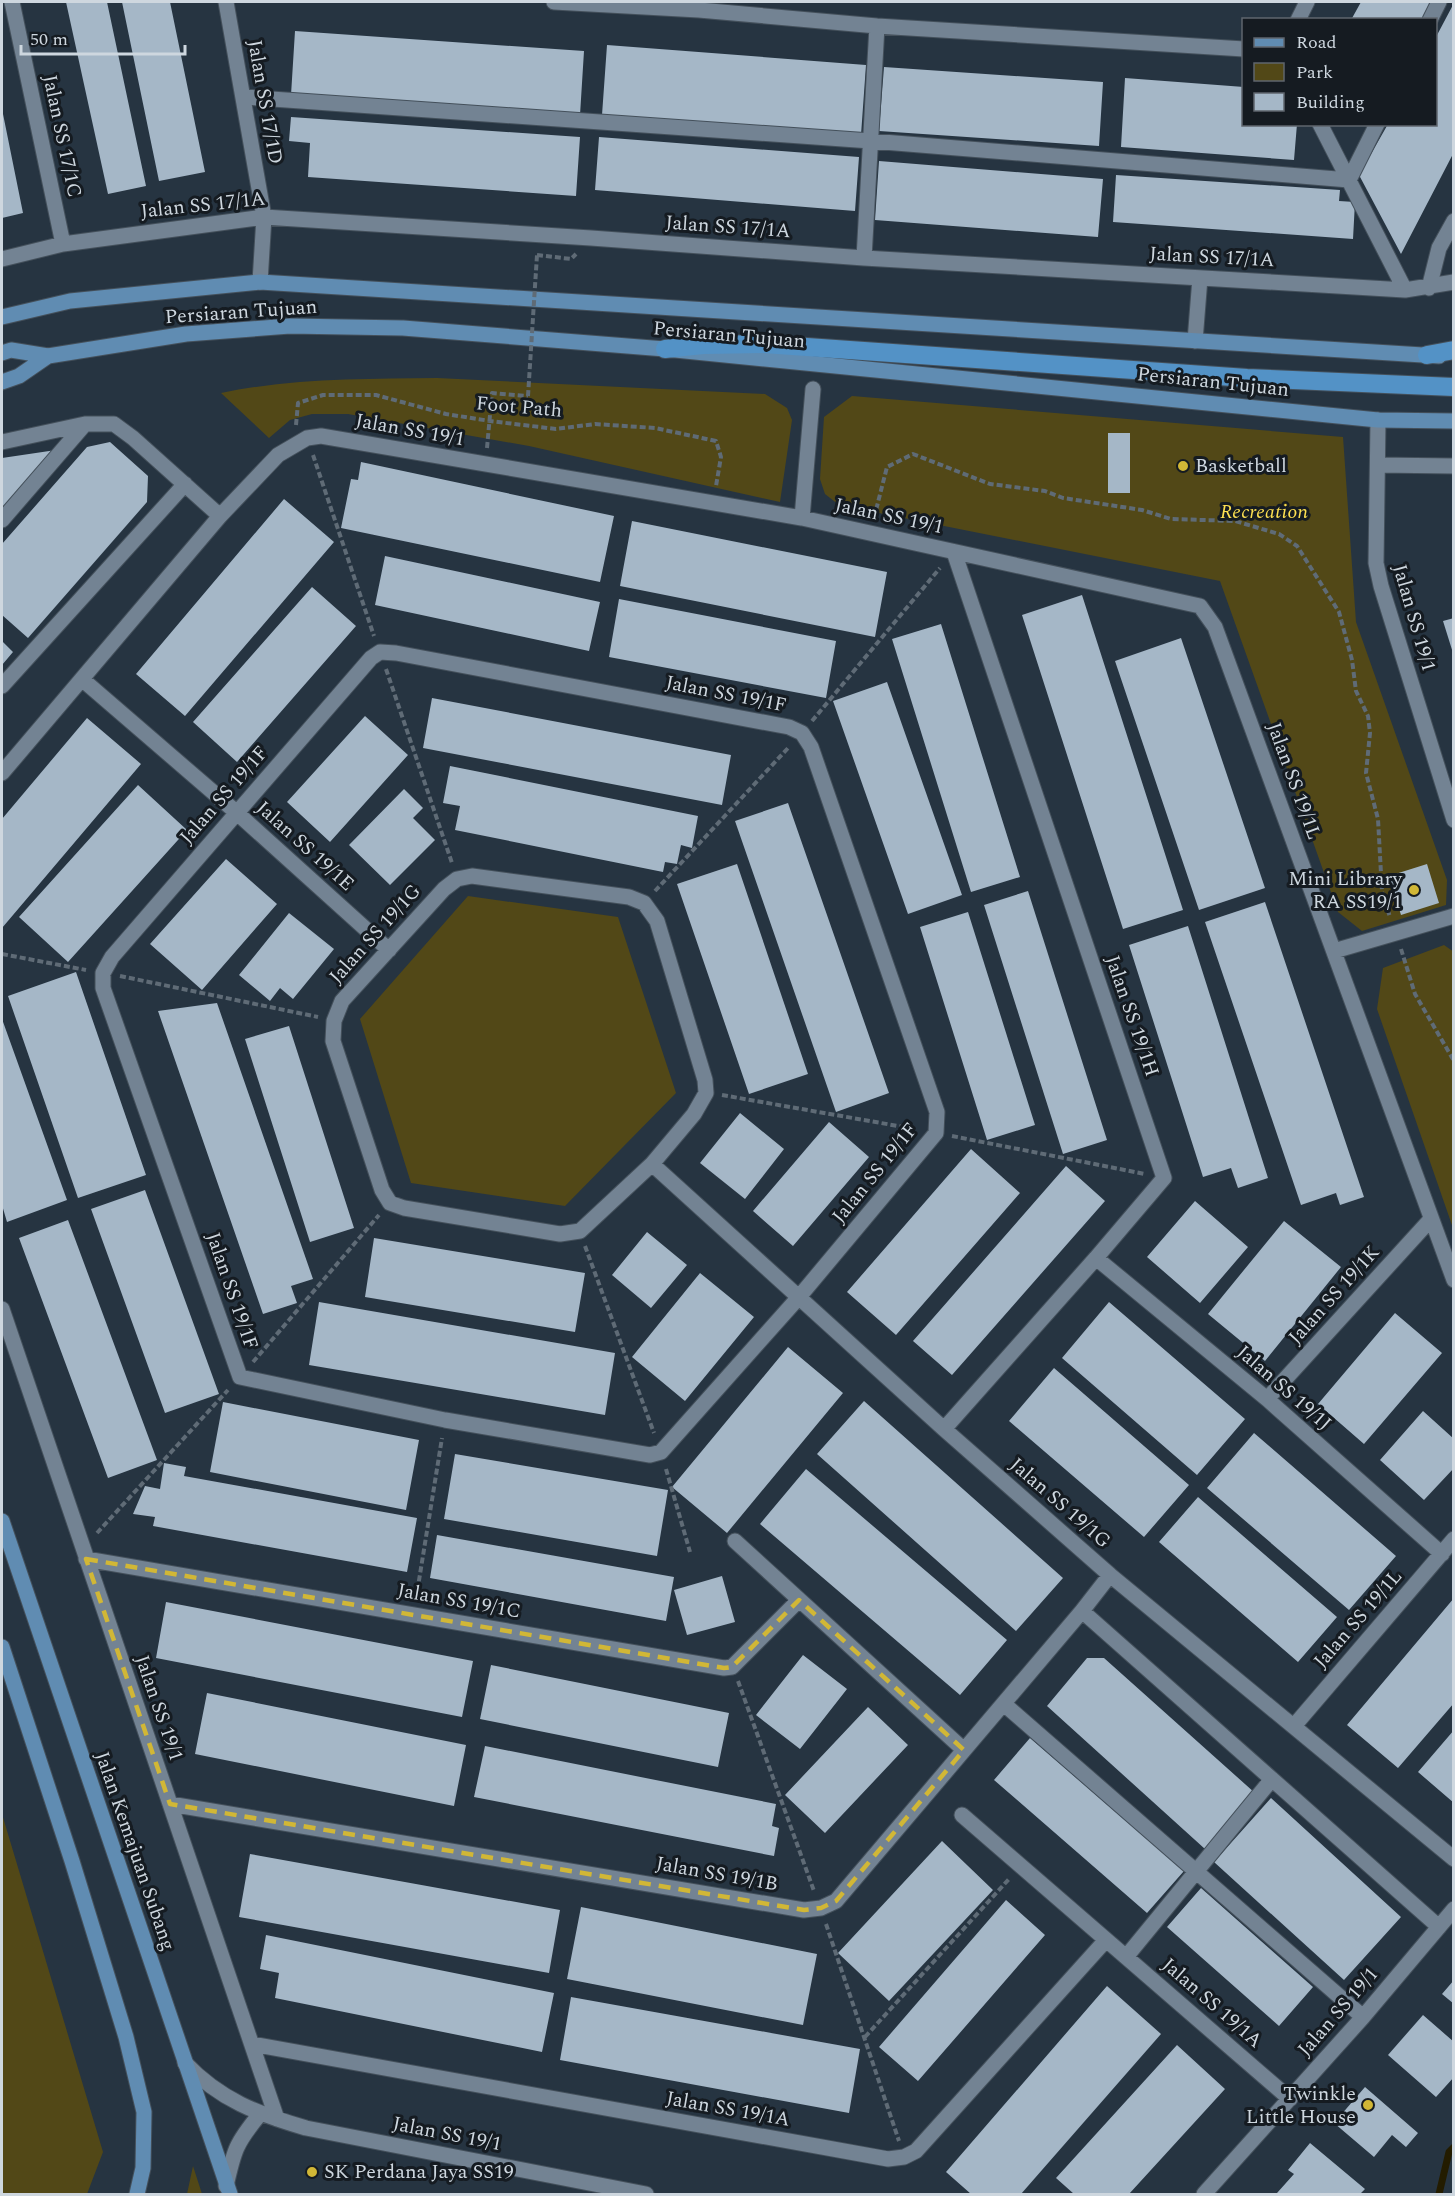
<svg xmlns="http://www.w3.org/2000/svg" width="1455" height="2196" font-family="Spectral,serif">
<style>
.green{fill:#524817}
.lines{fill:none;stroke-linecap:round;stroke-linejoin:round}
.stream{stroke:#231c00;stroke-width:7}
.building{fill:#a5b7c7}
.minor-casing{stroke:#44505b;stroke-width:17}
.major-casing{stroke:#44505b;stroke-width:17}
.highway-casing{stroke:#44505b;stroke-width:20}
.path{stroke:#5f6b76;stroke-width:4;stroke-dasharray:6 3;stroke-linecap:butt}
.minor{stroke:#738393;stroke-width:15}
.major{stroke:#608cb2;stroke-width:15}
.highway{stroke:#5392c6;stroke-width:18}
.path-bridge{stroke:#5f6b76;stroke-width:4;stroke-dasharray:6 3;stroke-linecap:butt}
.marked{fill:none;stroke:#d1b736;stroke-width:4.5;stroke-dasharray:12 8;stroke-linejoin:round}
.poi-dot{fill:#d1b736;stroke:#151b21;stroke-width:2}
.labels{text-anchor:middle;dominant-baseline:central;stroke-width:6;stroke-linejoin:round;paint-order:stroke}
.street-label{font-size:20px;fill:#ced7df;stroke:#151b21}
.poi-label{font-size:20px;fill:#ced7df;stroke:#151b21;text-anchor:start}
.park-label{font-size:20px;font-style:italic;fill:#fcdf51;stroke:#151b21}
</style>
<rect width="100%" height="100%" fill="#263441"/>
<path class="green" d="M437 378 765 394 787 408 792 420 780 502 529 446 348 414H312L290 420 269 438 221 393C292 378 365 379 437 378Z
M852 396 1343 437 1356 622 1447 880 1446 905 1362 931 1338 912 1220 581 839 505 825 494 820 479 824 417Z
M468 896 618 917 676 1093 565 1206 411 1183 360 1019Z
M1444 945 1454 952 1453 1228 1377 1009 1383 968Z
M2 1814 103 2152 87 2194H2Z
M193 2166 202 2194H187Z"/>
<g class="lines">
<path class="stream" d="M1439 2194 1449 2152 1454 2147"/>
</g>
<path class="building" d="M66 2H107L146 186 108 194Z
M122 2H170L205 172 159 181Z
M1361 2H1431L1422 20H1351Z
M1454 3V152L1401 254 1359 175 1388 124H1436V37Z
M295 31 584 51 580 115 291 95Z
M607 45 866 65 861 135 602 115Z
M884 67 1103 82 1099 146 879 131Z
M1125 78 1244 87V124H1297L1294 160 1121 147Z
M3 114 23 213 2 218V114Z
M291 117 580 137 576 196 308 177 310 143 289 141Z
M599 137 859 157 855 211 595 190Z
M879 161 1103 179 1098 237 875 220Z
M1116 175 1340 190 1339 201 1355 202 1353 239 1113 222Z
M1108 433H1130V493H1108Z
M110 442 148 476 147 502 28 638 2 615V544L87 447Z
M56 450 2 513V458Z
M361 462 614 516 600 582 341 528 351 479 358 480Z
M284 499 334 542 185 716 136 674Z
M632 521 887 572 875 637 620 586Z
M385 556 600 602 589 651 375 605Z
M312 587 356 626 237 762 193 722Z
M1082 595 1183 910 1123 929 1022 615Z
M619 599 836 641 826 698 609 657Z
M1454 618V653H1453L1443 621Z
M941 624 1020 877 971 892 892 639Z
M1181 638 1265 888 1199 910 1115 661Z
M2 641 13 652 2 665Z
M887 682 962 895 908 914 833 701Z
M432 698 731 755 722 805 423 748Z
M365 716 408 755 330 842 287 802Z
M87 718 141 764 2 928V819Z
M450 766 698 816 692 848 681 845 677 864 665 862 663 872 455 830 460 806 443 803Z
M138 785 187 830 68 962 19 917Z
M404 789 423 808 413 818 435 840 390 885 349 845Z
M788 803 889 1093 836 1112 735 821Z
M226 859 277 904 202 990 150 944Z
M737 864 808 1074 749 1094 677 884Z
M1427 864 1439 903 1401 915 1389 876Z
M1028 891 1107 1140 1063 1154 984 905Z
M1265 902 1364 1197 1340 1205 1336 1193 1301 1205 1205 922Z
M968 912 1035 1125 987 1140 920 927Z
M289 913 334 949 293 999 280 988 270 1001 239 975Z
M1188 926 1268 1178 1238 1188 1231 1168 1203 1177 1129 945Z
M76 972 146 1175 78 1198 8 996Z
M217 1003 313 1279 291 1286 297 1303 263 1314 158 1011Z
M2 1019 67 1200 7 1222 2 1205Z
M289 1026 354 1228 310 1242 245 1039Z
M740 1113 784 1149 745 1199 700 1163Z
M829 1122 869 1157 793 1246 753 1211Z
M971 1149 1020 1193 896 1335 847 1292Z
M1066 1166 1105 1201 952 1375 913 1341Z
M145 1190 219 1394 165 1413 91 1209Z
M1195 1201 1248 1247 1200 1303 1147 1257Z
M68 1220 157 1460 108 1478 19 1238Z
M1284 1221 1341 1267 1265 1361 1208 1314Z
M647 1232 687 1265 651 1308 612 1275Z
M374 1238 585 1273 575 1332 365 1297Z
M700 1273 754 1317 685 1401 632 1357Z
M319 1302 615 1353 605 1415 309 1365Z
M1109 1302 1245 1419 1197 1475 1062 1358Z
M1395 1313 1442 1353 1364 1444 1318 1404Z
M788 1347 843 1393 727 1533 672 1487Z
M1054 1368 1189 1485 1144 1537 1009 1421Z
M864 1401 1063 1578 1016 1631 817 1454Z
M223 1402 419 1440 406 1510 210 1472Z
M1423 1411 1454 1439V1468L1424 1500 1380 1460Z
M1254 1433 1396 1556 1349 1610 1207 1488Z
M455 1454 668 1490 657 1556 444 1519Z
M164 1463 186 1467 184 1476 417 1518 407 1572 153 1526 155 1517 133 1514 145 1486 160 1489Z
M806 1469 1007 1640 960 1695 760 1524Z
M1198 1497 1337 1617 1298 1662 1159 1542Z
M437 1535 674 1577 666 1621 430 1578Z
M722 1576 735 1622 687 1635 674 1590Z
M1454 1598V1703L1398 1768 1347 1725Z
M166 1602 473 1661 462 1717 156 1658Z
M803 1655 847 1689 800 1749 756 1715Z
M1087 1658H1104L1255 1793 1205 1849 1047 1706Z
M491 1665 729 1713 718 1767 480 1719Z
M207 1693 466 1745 454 1806 195 1754Z
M868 1707 908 1745 825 1833 785 1795Z
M1454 1730V1803L1418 1772Z
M1030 1738 1184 1871 1147 1913 994 1780Z
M485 1746 776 1804 772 1826 779 1828 774 1856 474 1797Z
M1271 1798 1401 1917 1344 1980 1214 1862Z
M942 1841 993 1890 889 2001 838 1953Z
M250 1854 560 1910 549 1973 239 1917Z
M1201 1888 1313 1987 1279 2026 1167 1927Z
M1006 1900 1045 1935 918 2081 879 2047Z
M581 1907 817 1954 803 2025 567 1979Z
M266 1935 554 1993 542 2052 275 1998 279 1973 260 1969Z
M1454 1980V2004L1442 1994Z
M1107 1986 1161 2034 1021 2194H971L946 2172Z
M571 1997 860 2049 849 2113 560 2060Z
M1423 2015 1454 2042V2077L1436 2097 1388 2055Z
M1177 2045 1225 2089 1129 2194H1074L1056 2178Z
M1365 2087 1418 2133 1406 2147 1392 2135 1374 2157 1334 2123Z
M1310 2143 1365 2189 1360 2194 1277 2193 1294 2174 1288 2170Z"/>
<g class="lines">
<g class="minor-casing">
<path id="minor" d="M12 2 63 244
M226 2 264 217 260 282
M554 2 699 10 877 26 1244 49
M1298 20 1307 2
M1430 20 1439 2
M244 97 871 141 1349 180 1377 124
M1320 124 1405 290
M864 258 877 26
M2 259 63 244 264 217 591 238 864 258 1405 290 1454 282
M1429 288 1439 248 1454 221
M1195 341 1200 278
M1378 420 1376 563 1381 586 1454 820
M2 442 85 424H114L133 438 220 516
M1378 465 1454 466
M802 518 813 389
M2 520 85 424
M380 652 396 653 789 727 802 733 811 747 937 1112 936 1133 799 1297 661 1452 650 1455 445 1420 240 1377 103 988V973L112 957 371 658Z
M83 680 236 812 389 950
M2 686 185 484
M2 773 220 516 278 455 307 438 321 436 802 518 1200 606 1215 627 1454 1280
M472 876 629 897 644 903 657 921 705 1080 706 1093 694 1114 652 1164 580 1231 560 1234 404 1208 390 1203 382 1190 333 1041 334 1021 342 1001 444 889 457 879Z
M1334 951 1454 916
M652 1164 944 1429 1110 1575 1454 1859
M1096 1258 1267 1399 1442 1554
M2 1309 277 2119
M1267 1399 1431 1219
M944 1429 1096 1258 1164 1178 954 552
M735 1541 964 1750
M86 1559 724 1668 732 1667 799 1600
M1082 1611 1439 1927
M1004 1704 1363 2017
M1294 1726 1454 1539
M170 1804 804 1910 821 1908 836 1901 1082 1611 1110 1575
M962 1815 1290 2099
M1126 1957 1272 1779
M252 2044 888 2159 904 2157 916 2151 1106 1940
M185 2063C220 2100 258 2114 306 2128L646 2194
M226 2186C234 2150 236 2143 260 2114
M1204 2194 1363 2017 1454 1909"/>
</g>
<g class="major-casing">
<path id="major" d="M2 317 70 301 260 282 1439 356
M2 353 11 350 48 356 186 334 290 326 403 328 665 349 1378 420 1454 421
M2 382 19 376 48 356
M2 1521 230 2194
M2 1647 72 1861 126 2037 144 2112 143 2168 137 2194"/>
</g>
<g class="highway-casing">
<path id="highway" d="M665 349 703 345 764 344 1247 378 1454 387
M1427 355 1454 350"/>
</g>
<path class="path" d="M537 255 571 259 576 254
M296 425 298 403 323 395H376L446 414 490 421 556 429 595 424 655 428 716 441 721 457 716 486
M487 448 492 393 528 396
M313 455 374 636
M874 518 887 467 913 454 990 484 1045 491 1063 498 1142 510 1171 519 1235 521 1279 534 1297 546 1339 612 1352 660 1356 691 1368 716 1370 733 1366 773 1378 819 1382 892 1390 917
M386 669 452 863
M812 721 940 568
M655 891 789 747
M1401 949 1415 994 1454 1061
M2 954 86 970
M120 976 318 1017
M722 1095 915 1129
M952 1136 1145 1174
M585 1246 654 1433
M253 1362 379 1215
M666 1469 690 1552
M97 1533 228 1390
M416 1599 442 1438
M738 1681 814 1891
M826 1924 899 2141
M865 2037 1009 1879"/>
<use href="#minor" class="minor"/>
<use href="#major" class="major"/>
<use href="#highway" class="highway"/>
<path class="path-bridge" d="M528 396 537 255"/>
</g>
<path class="marked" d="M86 1559 724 1668 732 1667 799 1600 964 1750 836 1901 821 1908 804 1910 170 1804Z"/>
<g class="poi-dot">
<circle cx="1183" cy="466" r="6"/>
<circle cx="1414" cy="890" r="6"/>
<circle cx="1368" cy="2105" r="6"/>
<circle cx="312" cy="2172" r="6"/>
</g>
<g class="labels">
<g class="street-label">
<text transform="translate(265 102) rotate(80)">Jalan SS 17/1D</text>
<text transform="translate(62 136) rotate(78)">Jalan SS 17/1C</text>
<text transform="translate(203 205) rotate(-6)">Jalan SS 17/1A</text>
<text transform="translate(728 227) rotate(4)">Jalan SS 17/1A</text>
<text transform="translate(1212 257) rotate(3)">Jalan SS 17/1A</text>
<text transform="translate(241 312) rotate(-4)">Persiaran Tujuan</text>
<text transform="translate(729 335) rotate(5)">Persiaran Tujuan</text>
<text transform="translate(1213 382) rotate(6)">Persiaran Tujuan</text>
<text transform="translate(519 407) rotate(5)">Foot Path</text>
<text transform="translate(410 430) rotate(10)">Jalan SS 19/1</text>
<text transform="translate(889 516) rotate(12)">Jalan SS 19/1</text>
<text transform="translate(1414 618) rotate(74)">Jalan SS 19/1</text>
<text transform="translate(726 694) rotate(11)">Jalan SS 19/1F</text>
<text transform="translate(1294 781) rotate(70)">Jalan SS 19/1L</text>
<text transform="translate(224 795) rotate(-49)">Jalan SS 19/1F</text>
<text transform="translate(305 846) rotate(42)">Jalan SS 19/1E</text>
<text transform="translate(375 934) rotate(-48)">Jalan SS 19/1G</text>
<text transform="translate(1132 1016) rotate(71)">Jalan SS 19/1H</text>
<text transform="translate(875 1173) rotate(-51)">Jalan SS 19/1F</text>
<text transform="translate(232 1291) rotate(71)">Jalan SS 19/1F</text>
<text transform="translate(1334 1295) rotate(-48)">Jalan SS 19/1K</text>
<text transform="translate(1284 1388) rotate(41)">Jalan SS 19/1J</text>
<text transform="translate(1060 1503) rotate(41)">Jalan SS 19/1G</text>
<text transform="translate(459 1601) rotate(10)">Jalan SS 19/1C</text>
<text transform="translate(1358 1619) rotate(-49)">Jalan SS 19/1L</text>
<text transform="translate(159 1708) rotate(71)">Jalan SS 19/1</text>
<text transform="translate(135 1851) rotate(71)">Jalan Kemajuan Subang</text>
<text transform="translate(717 1874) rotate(10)">Jalan SS 19/1B</text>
<text transform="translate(1212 2003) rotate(41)">Jalan SS 19/1A</text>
<text transform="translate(1338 2012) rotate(-49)">Jalan SS 19/1</text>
<text transform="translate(728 2109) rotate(10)">Jalan SS 19/1A</text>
<text transform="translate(447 2134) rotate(11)">Jalan SS 19/1</text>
</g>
<g class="poi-label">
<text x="1195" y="466">Basketball</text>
<text x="1402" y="879" text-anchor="end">Mini Library<tspan x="1402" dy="23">RA SS19/1</tspan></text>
<text x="1356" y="2094" text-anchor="end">Twinkle<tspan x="1356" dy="23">Little House</tspan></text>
<text x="324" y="2172">SK Perdana Jaya SS19</text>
</g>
<g class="park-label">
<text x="1264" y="512">Recreation</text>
</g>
</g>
<rect width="1455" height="2196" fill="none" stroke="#ced7df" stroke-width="6"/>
<rect x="1242" y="18" width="195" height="108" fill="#151b21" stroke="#5f666d" stroke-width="1.5"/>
<rect x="1254" y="38" width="30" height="9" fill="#608cb2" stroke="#5f666d" stroke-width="1.5"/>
<text x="1296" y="48" font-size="18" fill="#ced7df">Road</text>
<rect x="1254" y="63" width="30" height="18" fill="#524817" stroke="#5f666d" stroke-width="1.5"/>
<text x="1296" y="78" font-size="18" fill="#ced7df">Park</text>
<rect x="1254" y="93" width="30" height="18" fill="#a5b7c7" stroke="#5f666d" stroke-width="1.5"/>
<text x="1296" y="108" font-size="18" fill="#ced7df">Building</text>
<path d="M21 45v9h164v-9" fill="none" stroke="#ced7df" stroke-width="3"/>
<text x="30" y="45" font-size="18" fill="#ced7df" stroke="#151b21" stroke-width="4.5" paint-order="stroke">50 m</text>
</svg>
